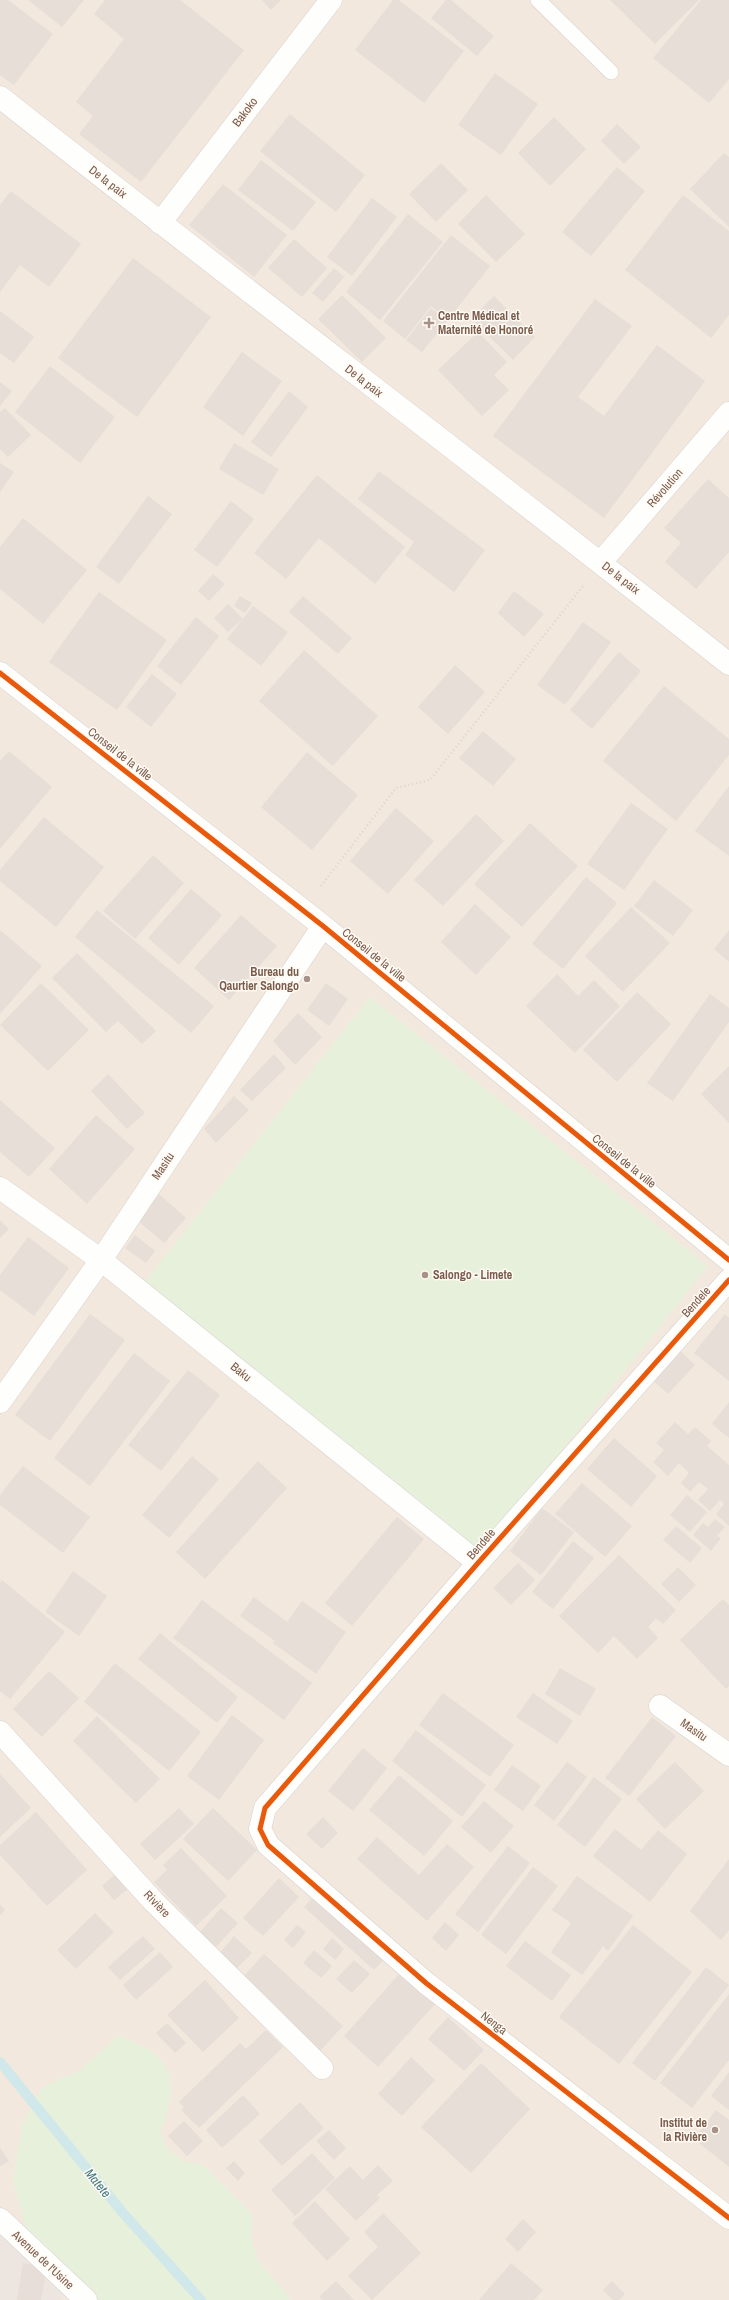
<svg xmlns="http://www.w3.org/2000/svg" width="729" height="2300" font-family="'Archivo Narrow',sans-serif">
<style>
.residential{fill:#f2e8de}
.industrial{fill:#ede5e0}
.green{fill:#e7f0db}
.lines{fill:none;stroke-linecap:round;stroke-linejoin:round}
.stream{stroke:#d0e8ea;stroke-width:10}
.building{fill:#e6ded7}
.lane-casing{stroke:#d7d1cb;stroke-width:16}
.street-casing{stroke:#d7d1cb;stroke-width:23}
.path{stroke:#dcd5d0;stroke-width:2.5;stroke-dasharray:1 3;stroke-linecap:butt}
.lane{stroke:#fefefd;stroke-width:15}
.street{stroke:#fefefd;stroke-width:22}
.cycleway-casing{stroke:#fffaf3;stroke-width:8}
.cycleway{stroke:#e8590c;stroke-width:5}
.poi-dot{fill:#a69286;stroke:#fffaf3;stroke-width:1.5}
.labels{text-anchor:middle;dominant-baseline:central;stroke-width:3;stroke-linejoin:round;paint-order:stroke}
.street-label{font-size:12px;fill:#7a5c4d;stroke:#fffaf3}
.poi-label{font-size:12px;font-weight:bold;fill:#7a5c4d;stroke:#fffaf3;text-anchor:start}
.water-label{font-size:13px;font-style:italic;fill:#437c86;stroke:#fffaf3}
</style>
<rect width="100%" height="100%" fill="#f9f5f0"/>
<path class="residential" d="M0 0H729V2300H61L63 2295 0 2217Z"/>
<path class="industrial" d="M0 2207 13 2215 44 2258 64 2295 61 2300H0Z"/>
<path class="green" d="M370 997 708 1266 480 1554 142 1285Z
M119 2035C130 2041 145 2046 155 2054 179 2075 172 2106 160 2131L167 2148 185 2162 202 2164 253 2215 251 2238 259 2262 292 2300H72L53 2263 25 2226 13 2180 22 2125 42 2087 79 2071Z"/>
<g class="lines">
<path class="stream" d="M0 2062 123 2213 201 2300"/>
</g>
<path class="building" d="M0 0H8L53 34 14 85 0 75Z
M28 0H84L62 27Z
M105 0H180L244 50 141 182 79 134 93 116 76 102 124 39 94 14Z
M262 0H281L271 10Z
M393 0H399L464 51 424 103 355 50Z
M446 0H451L494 36 477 56 431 18Z
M610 0H699L655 44Z
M701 0H729V79L709 103 653 58Z
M495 73 538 104 501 155 458 125Z
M290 114 365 175 336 212 260 151Z
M554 117 586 149 550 186 518 153Z
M617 124 641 147 624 164 601 141Z
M724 153 729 157V227L690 189Z
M261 160 316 202 293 231 238 190Z
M441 163 468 190 436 222 409 194Z
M617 167 645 191 591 256 562 232Z
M223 184 287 235 254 277 189 225Z
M11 191 81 244 49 287 20 265 0 292V205Z
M486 195 525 234 496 262 458 224Z
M683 195 729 231V315L711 338 625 270Z
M372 198 397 217 352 276 327 257Z
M408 214 443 242 380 320 346 292Z
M451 235 490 266 448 320 431 306 405 339 383 321Z
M294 239 327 268 302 297 268 268Z
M133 258 211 317 137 417 58 358Z
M334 268 344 277 323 302 312 293Z
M342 295 386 338 362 362 318 319Z
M494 296 535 337 513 360 471 319Z
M595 299 632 326 578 397 604 416 657 345 705 381 604 518 493 436Z
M431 308 447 321 422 352 406 340Z
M0 311 34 337 14 363 0 353Z
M478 332 507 362 494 375 509 390 482 416 438 370Z
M242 352 282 381 243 436 203 407Z
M50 366 115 417 80 463 15 412Z
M0 382 12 391 0 406Z
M289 391 308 407 271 457 251 442Z
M5 408 31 435 8 457 0 449V412Z
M234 443 279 469 263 495 219 469Z
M0 463 14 472 0 492Z
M379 471 485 550 454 592 405 555 414 542 358 499Z
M317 475 405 547 375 584 319 538 286 579 254 553Z
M708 479 729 498V552L696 589 665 562 681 543 664 528Z
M148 496 172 514 119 584 96 567Z
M231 501 254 519 217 567 194 550Z
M23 518 87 570 43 624 0 589V547Z
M213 574 225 584 209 601 198 591Z
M514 591 544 614 524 637 498 613Z
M99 592 167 640 117 710 49 662Z
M240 596 252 603 245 613 234 606Z
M303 596 352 638 338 654 289 612Z
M228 604 243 619 228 632 214 618Z
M253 606 288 632 261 666 227 639Z
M196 617 219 636 181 685 157 666Z
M583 622 611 642 565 705 537 685Z
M304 650 378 716 333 766 259 701Z
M619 652 641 671 592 729 570 710Z
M455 665 485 692 448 734 418 707Z
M152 674 177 694 151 727 126 707Z
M664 686 729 739V755L676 821 603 761Z
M483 731 516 759 493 786 459 758Z
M9 751 52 787 0 849V761Z
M307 752 358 795 312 850 261 807Z
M729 786V856L695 831Z
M631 803 668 829 624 890 587 864Z
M396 808 434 841 388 894 350 861Z
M476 814 504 841 443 906 414 880Z
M44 817 104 867 56 927 0 881V870Z
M530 823 578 866 522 927 474 884Z
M153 855 184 883 135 939 103 911Z
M586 877 617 903 563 969 532 944Z
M654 880 693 910 673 936 634 906Z
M191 889 222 915 179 965 148 938Z
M475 904 511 937 476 975 441 942Z
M631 907 670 943 623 992 585 956Z
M97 910 214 1006 191 1033 75 937Z
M241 915 277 946 229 1000 194 968Z
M0 930 42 966 0 1014Z
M729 930V962L714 949Z
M77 953 156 1031 142 1044 118 1021 106 1032 52 978Z
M557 974 578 996 594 980 620 1006 575 1053 526 1006Z
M41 983 89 1030 48 1071 0 1025Z
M326 983 348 999 329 1026 307 1010Z
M637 992 671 1024 617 1082 583 1050Z
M710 994 729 1008V1022L673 1101 647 1083Z
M298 1013 322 1037 295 1065 273 1041Z
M274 1054 286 1068 252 1101 240 1090Z
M729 1066V1123L701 1094Z
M108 1074 145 1113 127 1129 91 1091Z
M234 1096 249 1110 216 1143 204 1129Z
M0 1100 55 1148 29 1177 0 1152Z
M96 1115 135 1149 87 1204 49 1169Z
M159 1194 186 1218 164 1243 137 1220Z
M0 1220 9 1229 0 1238Z
M135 1235 155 1251 146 1263 125 1248Z
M28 1237 69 1268 34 1316 0 1290V1275Z
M90 1314 125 1340 50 1441 15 1415Z
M725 1314 729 1318V1381L694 1353Z
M677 1348 695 1365 668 1394 649 1377Z
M134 1353 170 1381 90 1486 54 1458Z
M188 1370 220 1395 161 1471 128 1445Z
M729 1402V1438L712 1424Z
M675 1422 688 1434 695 1427 711 1441 707 1446 729 1465V1526L716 1514 724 1504 720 1500 710 1511 698 1500 708 1489 699 1482 690 1492 681 1483 689 1473 679 1463 668 1476 653 1462 664 1450 656 1443Z
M614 1438 657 1476 631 1507 587 1469Z
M192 1456 219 1479 169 1538 142 1515Z
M258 1461 287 1488 205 1579 176 1552Z
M23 1466 90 1517 63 1553 0 1505V1495Z
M582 1483 632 1526 605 1557 555 1514Z
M687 1495 707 1512 690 1532 670 1515Z
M542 1508 574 1532 541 1575 510 1551Z
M397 1517 424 1539 352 1626 325 1603Z
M715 1519 725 1527 717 1536 721 1538 711 1551 693 1535 703 1523 708 1527Z
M676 1526 702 1548 690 1563 663 1540Z
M573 1541 594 1558 553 1609 532 1592Z
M619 1555 676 1610 663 1624 656 1618 648 1627 658 1638 637 1659 614 1636 598 1653 559 1616Z
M518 1563 535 1580 511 1605 493 1588Z
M678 1567 696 1585 679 1602 661 1584Z
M73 1571 107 1596 79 1636 45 1612Z
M2 1580 65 1632 10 1699 0 1691V1583Z
M254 1597 287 1622 302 1601 346 1632 316 1674 273 1643 275 1641 240 1616Z
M723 1599 729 1605V1686L726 1689 680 1640Z
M202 1600 312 1683 284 1720 173 1638Z
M160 1633 238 1697 217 1723 138 1659Z
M115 1663 201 1732 169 1771 84 1702Z
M560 1668 596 1689 580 1716 545 1694Z
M49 1671 79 1698 42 1737 13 1709Z
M443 1693 514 1745 490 1777 419 1725Z
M533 1693 573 1721 557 1744 516 1717Z
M232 1715 264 1740 219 1800 187 1776Z
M97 1716 160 1779 136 1803 73 1741Z
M652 1717 676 1736 629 1796 605 1778Z
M416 1730 486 1785 462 1817 392 1761Z
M363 1748 387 1768 353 1811 328 1791Z
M567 1762 587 1777 554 1821 534 1805Z
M675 1762 704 1791 665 1829 636 1799Z
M512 1765 541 1786 523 1811 494 1790Z
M0 1774 31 1808 0 1837Z
M399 1775 453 1821 424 1856 369 1810Z
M594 1777 622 1799 585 1847 557 1825Z
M484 1801 514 1826 491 1853 461 1827Z
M179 1808 194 1824 155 1860 140 1844Z
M213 1808 257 1850 228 1881 183 1839Z
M36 1812 87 1870 47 1906 0 1855V1845Z
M323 1817 338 1833 322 1849 306 1834Z
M615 1829 641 1850 658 1830 687 1854 650 1902 593 1856Z
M377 1837 419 1875 447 1844 474 1867 427 1921 357 1859Z
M508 1846 530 1863 478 1932 455 1914Z
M181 1848 227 1896 196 1926 154 1882 167 1870 163 1865Z
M729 1859V1930L721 1940 690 1911Z
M533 1867 558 1886 506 1954 481 1935Z
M120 1870 133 1885 114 1900 102 1886Z
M577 1876 633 1916 608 1951 603 1946 582 1975 551 1952 571 1923 552 1910Z
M279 1878 299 1897 263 1936 243 1918Z
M316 1894 386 1957 374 1970 304 1907Z
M0 1904 5 1910 0 1915Z
M221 1908 238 1923 214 1949 198 1934Z
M95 1913 114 1932 76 1969 57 1950Z
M445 1922 459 1935 446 1951 432 1938Z
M297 1925 306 1932 293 1948 284 1940Z
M633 1925 692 1972 619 2064 559 2017Z
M143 1936 155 1949 120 1980 108 1967Z
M234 1936 252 1953 236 1969 219 1954Z
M332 1938 344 1949 335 1960 323 1949Z
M525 1941 571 1975 552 2001 506 1966Z
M314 1950 332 1966 321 1978 303 1963Z
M160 1952 173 1967 136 2000 123 1985Z
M264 1954 343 2026 318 2053 239 1981Z
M354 1960 370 1974 352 1993 336 1979Z
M706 1967 729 1985 655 2081 632 2063Z
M401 1972 436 2003 378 2067 344 2036Z
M205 1980 239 2018 203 2052 167 2015Z
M729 1994V2060L692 2108 660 2083Z
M448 2017 484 2050 464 2071 428 2039Z
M167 2023 186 2043 175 2053 156 2033Z
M266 2030 283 2047 199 2128 181 2110 184 2107 179 2102 240 2043 246 2049Z
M411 2057 435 2080 402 2116 378 2094Z
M481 2063 530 2109 471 2173 421 2127Z
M729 2072V2110L711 2096Z
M243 2095 260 2114 222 2148 206 2130Z
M300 2102 324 2128 282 2166 259 2141Z
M716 2110 729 2120V2167L694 2139Z
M184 2121 203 2141 187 2156 168 2136Z
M329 2130 346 2148 334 2160 316 2141Z
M0 2148 9 2161 0 2166Z
M312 2153 335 2178 295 2216 271 2190Z
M234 2161 245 2173 238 2181 226 2168Z
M378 2165 393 2181 377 2195 380 2198 356 2221 325 2189 350 2166 363 2180Z
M315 2201 350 2239 327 2261 292 2223Z
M383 2213 421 2253 372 2300 348 2276 378 2247 364 2232Z
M523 2219 536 2232 518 2252 505 2239Z
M23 2263 47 2268 41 2300H17Z
M511 2263 543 2290 534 2300H479Z
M336 2281 354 2300H322L319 2297Z
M612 2281 625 2294 619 2300H613L603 2290Z"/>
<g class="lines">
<g class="lane-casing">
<path id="lane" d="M538 0 611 72"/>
</g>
<g class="street-casing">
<path id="street" d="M0 97C242 288 488 473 729 664
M160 223 331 0
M601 562 729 413
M0 673 323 926 729 1260
M0 1188 101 1260 478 1563
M729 1280 478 1563 265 1808 260 1829 268 1845 426 1983 729 2218
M0 1402 101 1260 323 926
M660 1706 729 1755
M0 1732 154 1902 322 2068
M0 2219 86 2300"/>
</g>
<path class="path" d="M321 886 396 788 430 780 583 586"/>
<use href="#lane" class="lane"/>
<use href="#street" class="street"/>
<g class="cycleway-casing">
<path id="cycleway" d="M0 673 323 926 729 1260
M729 1280 478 1563 265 1808 260 1829 268 1845 426 1983 729 2218"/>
</g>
<use href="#cycleway" class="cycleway"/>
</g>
<g class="poi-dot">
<path d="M427 317h4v4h4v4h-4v4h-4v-4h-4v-4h4z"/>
<circle cx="307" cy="979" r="4"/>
<circle cx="425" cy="1275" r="4"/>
<circle cx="715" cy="2130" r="4"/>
</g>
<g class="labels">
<g class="street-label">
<text transform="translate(245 112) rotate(-53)">Bakoko</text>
<text transform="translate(108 182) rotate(38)">De la paix</text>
<text transform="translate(364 381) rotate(38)">De la paix</text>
<text transform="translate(665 488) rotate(-49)">Révolution</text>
<text transform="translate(621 578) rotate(38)">De la paix</text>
<text transform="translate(120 754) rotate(38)">Conseil de la ville</text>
<text transform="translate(374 955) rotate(39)">Conseil de la ville</text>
<text transform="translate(624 1161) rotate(39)">Conseil de la ville</text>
<text transform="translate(163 1166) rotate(-56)">Masitu</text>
<text transform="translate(696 1302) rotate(-48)">Bendele</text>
<text transform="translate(241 1372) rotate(39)">Baku</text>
<text transform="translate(481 1544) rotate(-49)">Bendele</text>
<text transform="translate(694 1730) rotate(35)">Masitu</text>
<text transform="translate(157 1904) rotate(46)">Rivière</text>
<text transform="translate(494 2023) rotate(38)">Nenga</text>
<text transform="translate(43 2260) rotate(43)">Avenue de l'Usine</text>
</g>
<g class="poi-label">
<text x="438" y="316">Centre Médical et<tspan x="438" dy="14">Maternité de Honoré</tspan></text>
<text x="299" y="972" text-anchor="end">Bureau du<tspan x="299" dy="14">Qaurtier Salongo</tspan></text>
<text x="433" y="1275">Salongo - Limete</text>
<text x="707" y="2123" text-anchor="end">Institut de<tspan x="707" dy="14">la Rivière</tspan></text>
</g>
<g class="water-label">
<text transform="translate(98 2183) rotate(51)">Matete</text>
</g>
</g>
</svg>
